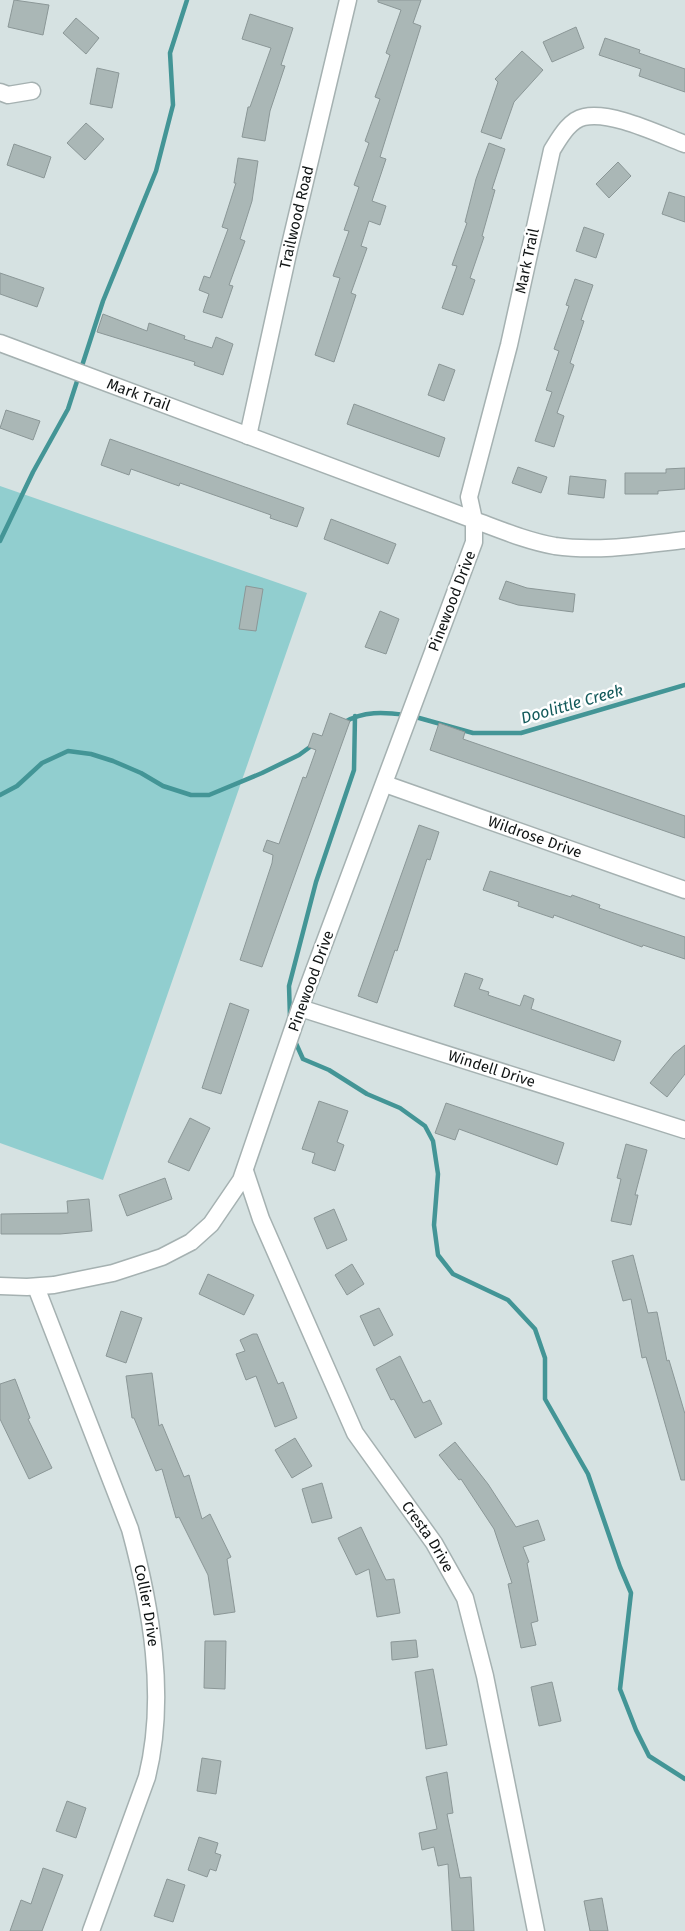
<svg xmlns="http://www.w3.org/2000/svg" width="685" height="1931" font-family="'Fira Sans',sans-serif">
<style>
.green{fill:#91cecf}
.lines{fill:none;stroke-linecap:round;stroke-linejoin:round}
.stream{stroke:#439596;stroke-width:4.5}
.building{fill:#aab7b6;stroke:#8b9797}
.street-casing{stroke:#a5b1b1;stroke-width:19}
.street{stroke:#fff;stroke-width:16}
.labels{text-anchor:middle;dominant-baseline:central;stroke-width:5;stroke-linejoin:round;paint-order:stroke}
.street-label{font-size:15px;fill:#101414;stroke:#fff}
.water-label{font-size:16px;font-style:italic;fill:#13595a;stroke:#fff}
</style>
<rect width="100%" height="100%" fill="#d6e2e2"/>
<path class="green" d="M0 486 307 593 103 1180 0 1143Z"/>
<g class="lines">
<path class="stream" d="M0 541 33 472 68 409 103 301 156 171 173 105 170 53 187 0
M412 716 473 733H521L685 685
M345 722C363 711 384 712 405 715
M0 795 17 786 42 763 68 751 91 754 113 761 141 773 163 786 191 795H209L262 773 299 755 314 744
M290 1017 289 986 316 882 354 770 355 716
M294 1039 303 1059 329 1070 367 1094 400 1108 425 1126 433 1141 438 1174 434 1225 438 1255 453 1274 508 1300 535 1329 545 1358V1399L588 1474 620 1567 631 1593 620 1689 636 1730 649 1756 685 1779"/>
</g>
<path class="building" d="M14 0 49 5 43 35 8 27Z
M378 0H421L413 23 421 26 380 157 386 159 372 201 386 206 380 225 369 221 361 246 367 248 351 293 356 295 334 362 315 355 340 278 333 276 349 231 344 230 359 187 354 185 369 143 365 141 380 99 375 97 390 55 386 53 401 10 378 2Z
M250 14 293 28 281 65 285 66 270 111 265 141 242 137 248 107H250L271 48 242 39Z
M76 18 99 38 86 54 63 33Z
M576 27 584 48 552 62 543 42Z
M605 38 640 50 639 53 685 69V92L639 76 641 69 599 55Z
M522 51 543 70 514 102 501 139 481 132 498 82 495 79Z
M97 68 119 73 112 108 90 104Z
M86 123 104 139 85 160 67 143Z
M489 143 505 149 492 189 495 190 482 236 484 237 470 278 475 280 463 315 442 308 457 266 452 265 467 223 465 222 476 179Z
M14 144 51 157 44 178 7 165Z
M238 158 258 161 252 201 240 239 245 241 229 285 233 286 222 318 203 312 209 294 199 290 204 276 210 278 228 229 222 227 236 183H234Z
M618 162 631 176 609 198 596 184Z
M669 192 685 197V222L662 214Z
M584 227 604 234 596 258 576 251Z
M0 273 44 288 37 307 0 294Z
M575 279 593 285 581 320 584 321 570 363 574 365 557 413 564 416 554 447 535 441 552 392 546 390 559 351 554 349 569 306 566 305Z
M103 314 147 331 149 323 185 336 184 339 212 348 216 337 233 344 223 375 194 365 195 362 97 332Z
M439 364 455 370 444 401 428 395Z
M354 404 445 438 439 457 347 424Z
M6 410 40 421 33 440 0 428Z
M110 439 304 508 297 527 270 518 271 515 180 483 179 486 131 469 129 475 101 465Z
M518 467 547 477 541 493 512 483Z
M685 468V489L658 491V494H625V473H666V469Z
M570 476 606 480 604 498 568 494Z
M331 519 396 544 388 564 324 539Z
M506 581 527 588 575 594 573 612 518 605 499 599Z
M246 586 263 589 256 631 239 629Z
M380 611 399 619 386 654 365 647Z
M330 713 350 721 262 967 240 960 272 863 273 855 263 851 267 840 279 844 303 777 306 778 316 750 308 747 313 733 322 736Z
M439 723 465 732 463 739 685 816V838L430 750Z
M419 825 439 832 430 860 427 859 397 951 395 950 377 1003 358 996Z
M490 871 571 897 572 895 600 905 599 908 685 937V959L643 945 642 947 554 915 553 918 518 906 519 902 483 890Z
M465 973 483 979 479 989 489 992 488 995 520 1006 524 995 534 999 531 1009 621 1041 614 1061 454 1006Z
M230 1003 249 1010 221 1094 202 1088Z
M685 1045V1074L667 1097 650 1083 674 1054Z
M319 1101 348 1111 337 1142 344 1145 335 1171 312 1163 315 1153 302 1149Z
M446 1103 564 1143 557 1165 459 1129 455 1140 435 1133Z
M190 1118 210 1128 189 1171 168 1162Z
M626 1144 647 1150 635 1195H638L631 1225 611 1221 621 1179 617 1178Z
M165 1178 172 1199 127 1216 119 1195Z
M89 1199 92 1231 60 1234H1V1214L68 1213 67 1201Z
M334 1209 347 1240 327 1249 314 1218Z
M633 1255 648 1313 657 1312 667 1361 669 1360 685 1414V1480H681L646 1357 642 1358 631 1299 623 1301 612 1261Z
M352 1264 364 1284 347 1295 335 1275Z
M208 1274 254 1295 244 1315 199 1294Z
M379 1308 393 1335 374 1346 360 1316Z
M121 1311 142 1318 126 1363 106 1356Z
M253 1334H257L278 1384 283 1382 297 1418 275 1427 256 1376 246 1380 236 1354 245 1351 240 1340Z
M400 1356 423 1403 430 1400 442 1424 415 1438 394 1399 391 1400 376 1369Z
M152 1373 159 1426 162 1424 184 1477 189 1475 202 1519 210 1514 231 1557 227 1559 235 1612 214 1615 208 1575 179 1517 176 1518 162 1469 156 1471 134 1418H132L126 1376Z
M15 1379 30 1418 28 1419 52 1468 29 1479 0 1419V1384Z
M295 1438 312 1466 292 1478 275 1450Z
M455 1442 488 1484 516 1527 538 1520 545 1540 523 1547 529 1562 527 1563 538 1621 531 1623 536 1645 521 1648 508 1584 512 1583 494 1529 461 1479 459 1480 439 1455Z
M322 1483 332 1518 312 1523 302 1489Z
M361 1527 386 1580 394 1579 400 1613 377 1617 369 1569 356 1575 338 1538Z
M416 1640 418 1657 392 1660 391 1642Z
M205 1641H226L225 1689 204 1688Z
M433 1669 447 1745 426 1749 415 1672Z
M552 1682 561 1721 539 1726 531 1687Z
M202 1758 221 1761 216 1794 197 1791Z
M447 1772 453 1813 447 1814 460 1878 471 1877 474 1931H452L448 1864 438 1866 434 1847 422 1850 419 1833 437 1829 426 1777Z
M67 1801 86 1808 76 1838 56 1831Z
M199 1837 218 1843 215 1853 221 1855 216 1871 210 1869 207 1877 188 1870Z
M43 1868 63 1875 42 1931H10L21 1900 31 1904Z
M167 1879 185 1885 173 1922 154 1916Z
M602 1898 608 1931H590L584 1901Z"/>
<g class="lines">
<g class="street-casing">
<g id="street">
<path d="M0 92 8 95 32 91"/>
<path d="M685 144C658 134 612 111 584 117 569 120 559 139 552 150L509 345 469 497 474 520C501 530 527 541 555 546 597 552 642 545 685 540"/>
<path id="s1" d="M0 343 474 520V542L300 1008 241 1180 211 1224 191 1242 162 1257 113 1273 54 1285 27 1287 0 1286"/>
<path id="s2" d="M248 436 289 249 348 0"/>
<path id="s3" d="M385 784 685 890"/>
<path id="s4" d="M300 1008 685 1130"/>
<path id="s5" d="M245 1171 261 1219 355 1433 434 1543 465 1598 485 1676 536 1931"/>
<path id="s6" d="M36 1287 130 1529C151 1607 167 1697 147 1777L91 1931"/>
</g>
</g>
<use href="#street" class="street"/>
</g>
<g class="labels">
<g class="street-label">
<text stroke="none"><textPath href="#s2" startOffset="224">Trailwood Road</textPath></text>
<text transform="translate(527 261) rotate(-78)">Mark Trail</text>
<text stroke="none"><textPath href="#s1" startOffset="148">Mark Trail</textPath></text>
<text transform="translate(452 601) rotate(-69)">Pinewood Drive</text>
<text stroke="none"><textPath href="#s3" startOffset="159">Wildrose Drive</textPath></text>
<text transform="translate(311 981) rotate(-70)">Pinewood Drive</text>
<text stroke="none"><textPath href="#s4" startOffset="201">Windell Drive</textPath></text>
<text stroke="none"><textPath href="#s5" startOffset="411">Cresta Drive</textPath></text>
<text stroke="none"><textPath href="#s6" startOffset="338">Collier Drive</textPath></text>
</g>
<g class="water-label">
<text transform="translate(572 704) rotate(-16)">Doolittle Creek</text>
</g>
</g>
</svg>
